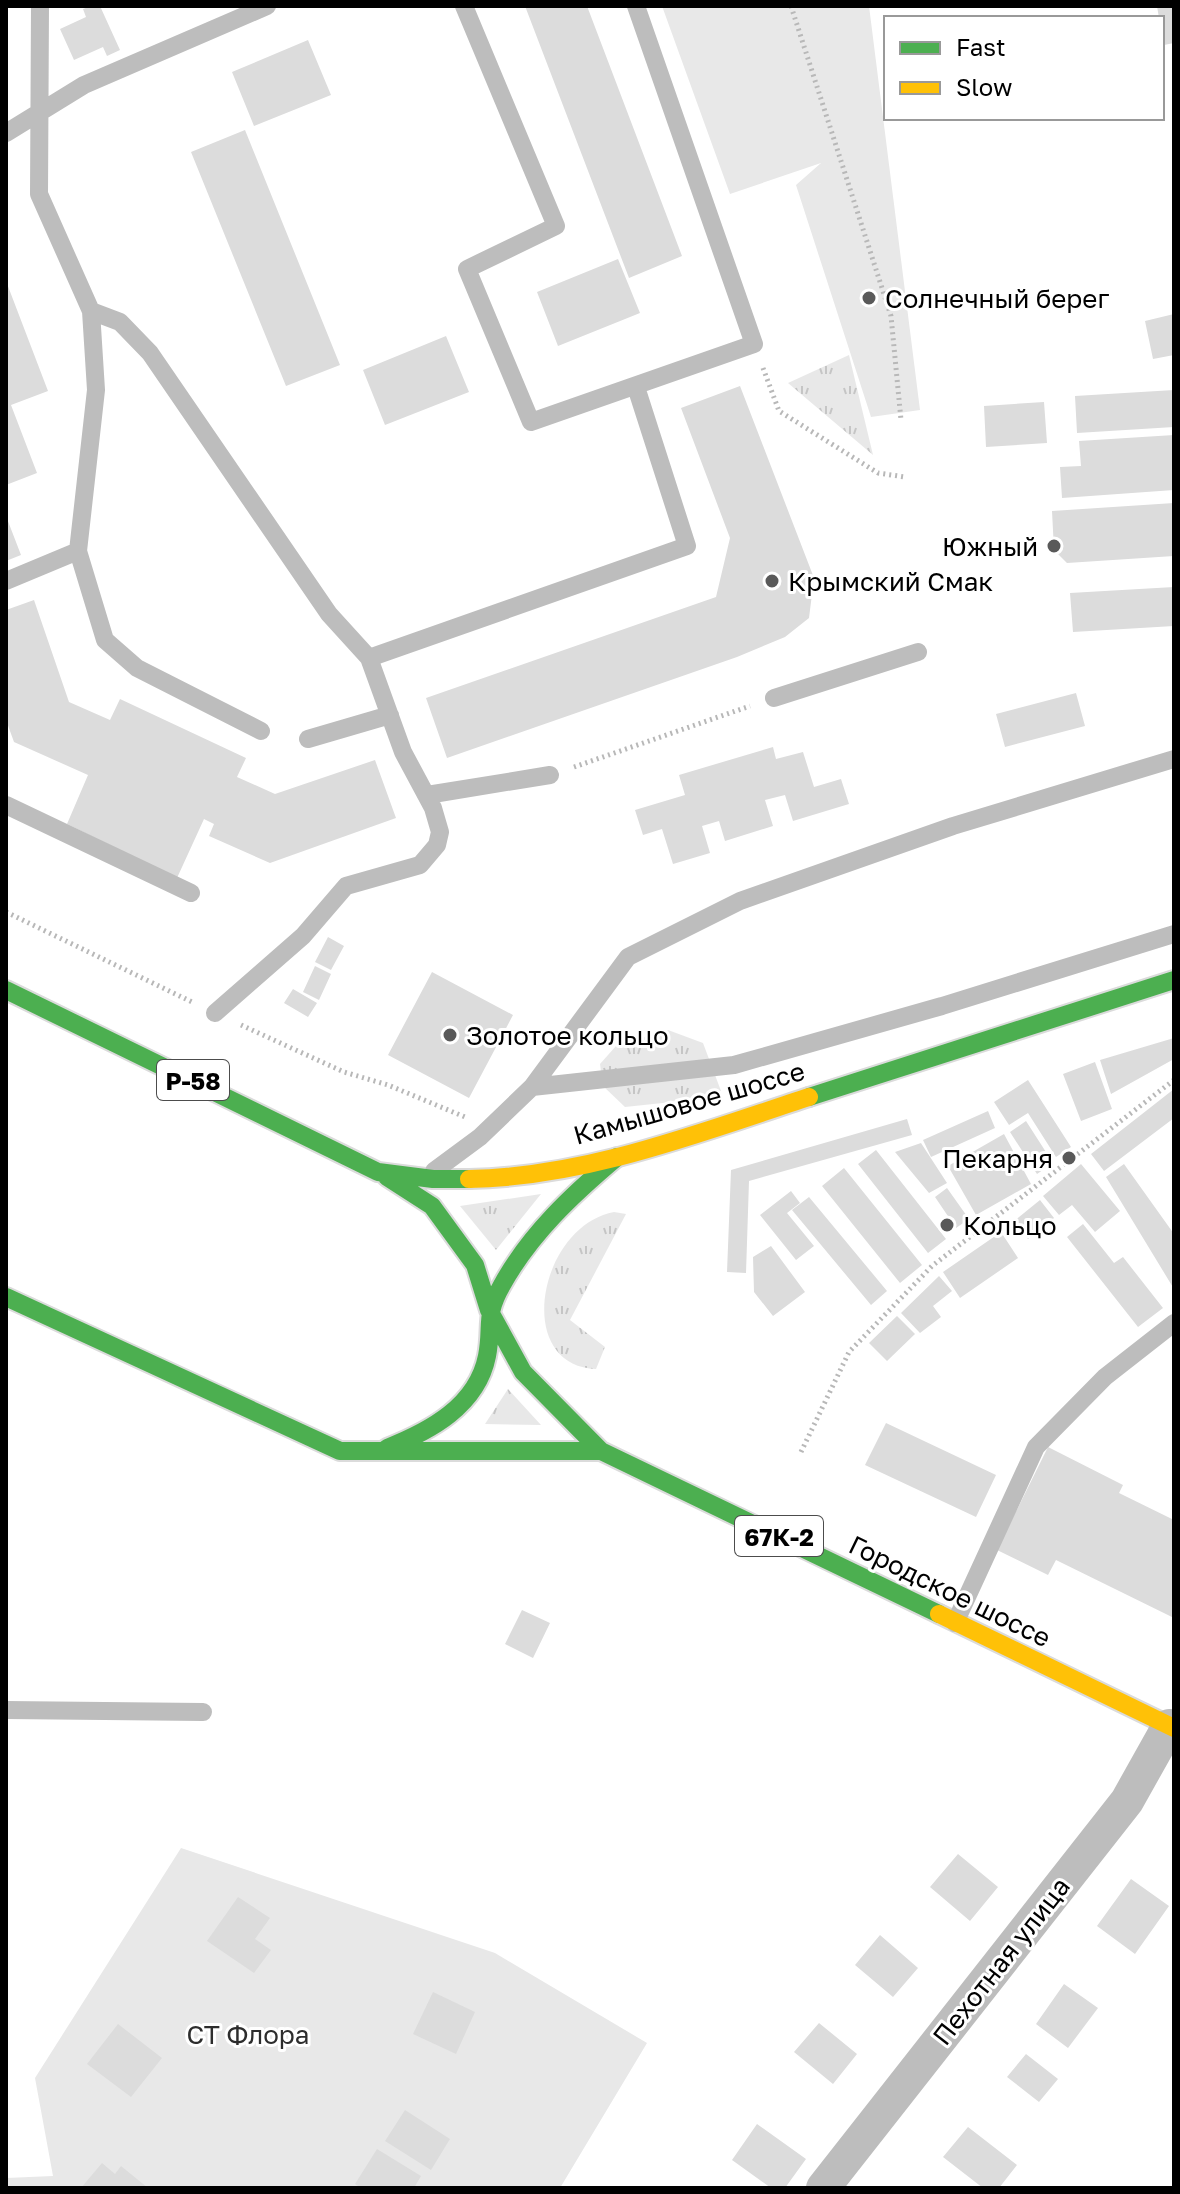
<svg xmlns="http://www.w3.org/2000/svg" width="1180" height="2194" font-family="'Golos Text',sans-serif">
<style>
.grass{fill:url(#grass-tufts)}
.garden{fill:#e8e8e8}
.building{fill:#dcdcdc}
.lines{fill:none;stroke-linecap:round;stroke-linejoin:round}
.fast-casing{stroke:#dbdbdb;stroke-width:22}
.slow-casing{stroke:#dbdbdb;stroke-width:22}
.path{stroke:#b8b8b8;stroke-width:5;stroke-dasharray:2 4;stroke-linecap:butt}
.lane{stroke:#bdbdbd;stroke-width:18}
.street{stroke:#bdbdbd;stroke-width:34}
.fast{stroke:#4caf50;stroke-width:18}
.slow{stroke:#ffc107;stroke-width:18}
.poi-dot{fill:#595959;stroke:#fff;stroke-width:3}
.labels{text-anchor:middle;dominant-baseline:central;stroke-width:6;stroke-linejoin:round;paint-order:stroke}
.shield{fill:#fff;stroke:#4c4c4c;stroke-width:2}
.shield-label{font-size:24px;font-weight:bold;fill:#000}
.poi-label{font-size:26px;fill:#000;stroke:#fff;text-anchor:start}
.street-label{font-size:26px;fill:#000;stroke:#fff}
.park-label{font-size:26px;fill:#2d2d2d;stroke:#fff}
</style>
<defs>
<pattern id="grass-tufts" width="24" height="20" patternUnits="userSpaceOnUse" patternTransform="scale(2)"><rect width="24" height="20" fill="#e8e8e8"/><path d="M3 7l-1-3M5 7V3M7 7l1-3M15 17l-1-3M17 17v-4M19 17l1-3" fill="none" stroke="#c5c5c5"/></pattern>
</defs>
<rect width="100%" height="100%" fill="#fff"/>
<path class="grass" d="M849 355 873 455 788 383Z
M668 1030 703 1043 721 1091 672 1102 625 1107 603 1086 600 1064 616 1046Z
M541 1194 496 1250 460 1206Z
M614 1212 626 1214 570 1320 605 1347 596 1369C512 1365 539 1226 614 1212Z
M508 1389 541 1425 485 1424Z"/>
<path class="garden" d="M662 6H869L920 410 871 417 796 185 821 163 730 194Z
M181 1848 495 1953 647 2043 560 2188H6V2178L53 2176 35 2078Z"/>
<path class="building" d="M91 6H100L120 50 107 56 103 47 74 60 60 29 86 17 83 9Z
M525 6H587L682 256 629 278Z
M1157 6H1174V43L1164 45 1162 18H1159Z
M308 40 331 95 254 126 232 72Z
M245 130 340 365 286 386 191 152Z
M618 259 640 313 558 346 537 292Z
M6 281 48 391 11 405 37 473 6 485Z
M1174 314V355L1153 359 1145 321Z
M446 336 469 392 385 425 363 370Z
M740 386 814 578 809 618 785 637 737 657 447 758 426 698 716 597 730 538 681 408Z
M1174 390V427L1077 433 1075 396Z
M1044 402 1047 443 986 447 984 406Z
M1174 435V490L1062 498 1060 467 1081 466 1079 441Z
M1174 503V556L1067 563 1054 550 1052 511Z
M6 516 21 555 6 561Z
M1174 587V626L1073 632 1070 593Z
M34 600 69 702 110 720 120 699 246 758 237 777 275 794 375 760 396 818 270 863 209 836 214 824 204 819 177 878 67 824 88 775 14 742 6 720V610Z
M1076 693 1085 726 1005 747 996 714Z
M773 747 776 759 803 752 814 787 841 779 849 804 793 821 785 795 765 800 773 826 725 841 719 821 702 826 710 853 673 864 662 829 643 835 635 810 685 795 679 775Z
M328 937 344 946 331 970 315 962Z
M315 966 331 974 319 1000 303 992Z
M432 972 513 1015 469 1098 388 1055Z
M293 989 317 1003 308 1017 284 1003Z
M1174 1038V1059L1111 1094 1100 1060Z
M1095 1062 1112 1109 1081 1121 1063 1074Z
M1028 1080 1071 1147 1056 1157 1028 1113 1009 1125 994 1102Z
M1174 1089V1118L1104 1171 1091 1154Z
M988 1111 995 1128 931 1157 923 1140Z
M907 1119 912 1135 749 1181 746 1273 727 1272 731 1170Z
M1026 1121 1053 1163 1037 1174 1010 1132Z
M1004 1134 1031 1184 976 1215 948 1166Z
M921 1143 947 1183 929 1193 895 1152Z
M876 1150 946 1239 928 1253 858 1164Z
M1081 1164 1120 1211 1095 1232 1072 1205 1059 1215 1043 1196Z
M1124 1164 1174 1234V1289L1106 1177Z
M844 1168 922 1265 900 1283 822 1186Z
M947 1188 969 1219 956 1228 935 1197Z
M791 1191 800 1203 787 1213 814 1246 796 1260 760 1215Z
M809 1197 887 1291 871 1305 792 1210Z
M1040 1200 1054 1218 1028 1239 1013 1222Z
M1083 1224 1114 1263 1123 1257 1163 1308 1138 1327 1067 1237Z
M1001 1232 1018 1258 960 1298 943 1272Z
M771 1246 805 1292 773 1316 754 1292 753 1257Z
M939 1276 952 1291 933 1306 941 1317 920 1333 901 1313Z
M897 1316 915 1334 887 1361 869 1343Z
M886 1423 996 1475 976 1517 865 1465Z
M1048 1447 1123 1485 1119 1493 1174 1520V1618L1056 1560 1048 1575 997 1550Z
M522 1610 550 1623 533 1658 505 1644Z
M958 1854 998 1887 970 1921 930 1887Z
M1131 1879 1169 1906 1135 1954 1097 1926Z
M238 1897 270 1918 255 1939 271 1950 254 1973 207 1941Z
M880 1935 918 1968 893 1997 855 1965Z
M1064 1984 1098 2008 1068 2048 1036 2024Z
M433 1992 475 2012 456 2054 413 2034Z
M819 2023 857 2054 833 2084 794 2052Z
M118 2024 162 2058 131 2097 87 2064Z
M1026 2054 1058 2079 1039 2102 1007 2077Z
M405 2110 450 2139 431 2170 385 2141Z
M757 2124 806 2159 785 2188H771L732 2160Z
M968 2127 1017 2165 999 2188H983L943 2157Z
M377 2149 421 2176 414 2188H361L355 2184Z
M102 2163 115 2174 121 2166 148 2188H81Z"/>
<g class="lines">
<g class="fast-casing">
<path id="fast" d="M6 990 378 1172 433 1179H469
M809 1097 1174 980
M387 1177 432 1206 475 1265 489 1310 523 1372 601 1451 939 1614
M6 1297 340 1451H601
M387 1448C430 1431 477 1406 487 1356 493 1326 484 1316 502 1285 530 1234 573 1194 617 1157"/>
</g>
<g class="slow-casing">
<path id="slow" d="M469 1179C586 1177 699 1133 809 1097
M939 1614 1174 1728"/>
</g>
<path class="path" d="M791 6 891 316 901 420
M763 368 779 411 878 473 905 477
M574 767 750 706
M6 912 192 1002
M241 1025 344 1072 388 1085 465 1117
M801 1452 849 1352 932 1266 1174 1080"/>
<path class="lane" d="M40 6 39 194 91 311 96 390 78 551 105 640 137 668 261 731
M464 6 556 226 467 269 531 422 754 344 636 6
M6 133 84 85 267 6
M91 311 120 322 150 353 329 614 369 658 403 752 433 808 440 832 437 845 420 865 346 886 303 936 215 1013
M6 581 78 551
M369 658 687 546 636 387
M774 698 918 652
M308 739 390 715
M427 795 550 775
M6 805 191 893
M532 1087 734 1065 942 1006 1174 934
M434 1171 480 1137 532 1087 628 957 740 901 953 826 1174 759
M955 1623 1036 1447 1105 1377 1174 1323
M6 1710 203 1712"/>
<path class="street" d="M823 2188 1127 1801 1169 1726"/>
<use href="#fast" class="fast"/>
<use href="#slow" class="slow"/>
</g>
<g class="poi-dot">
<circle cx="869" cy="298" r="8"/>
<circle cx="1054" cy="546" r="8"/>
<circle cx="772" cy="581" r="8"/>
<circle cx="450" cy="1035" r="8"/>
<circle cx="1069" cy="1158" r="8"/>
<circle cx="947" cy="1225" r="8"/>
</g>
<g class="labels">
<g class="shield">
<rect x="157" y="1060" width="72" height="40" rx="6"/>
<rect x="735" y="1516" width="88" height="40" rx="6"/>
</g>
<g class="shield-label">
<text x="193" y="1080">Р-58</text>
<text x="779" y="1536">67К-2</text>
</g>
<g class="poi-label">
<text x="885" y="298">Солнечный берег</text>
<text x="1038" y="546" text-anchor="end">Южный</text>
<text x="788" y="581">Крымский Смак</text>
<text x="466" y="1035">Золотое кольцо</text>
<text x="1053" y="1158" text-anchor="end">Пекарня</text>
<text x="963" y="1225">Кольцо</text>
</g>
<g class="street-label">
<text transform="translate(689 1103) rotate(-16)">Камышовое шоссе</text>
<text transform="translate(950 1591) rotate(26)">Городское шоссе</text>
<text transform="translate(1001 1961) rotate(-52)">Пехотная улица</text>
</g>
<g class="park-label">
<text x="248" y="2034">СТ Флора</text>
</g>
</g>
<rect width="1180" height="2194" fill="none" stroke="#000000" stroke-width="16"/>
<rect x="884" y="16" width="280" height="104" fill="#ffffff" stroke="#999999" stroke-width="2"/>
<rect x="900" y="42" width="40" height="12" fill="#4caf50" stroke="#999999" stroke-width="2"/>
<text x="956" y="56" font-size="24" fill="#000000">Fast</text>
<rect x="900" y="82" width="40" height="12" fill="#ffc107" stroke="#999999" stroke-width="2"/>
<text x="956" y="96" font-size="24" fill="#000000">Slow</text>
</svg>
